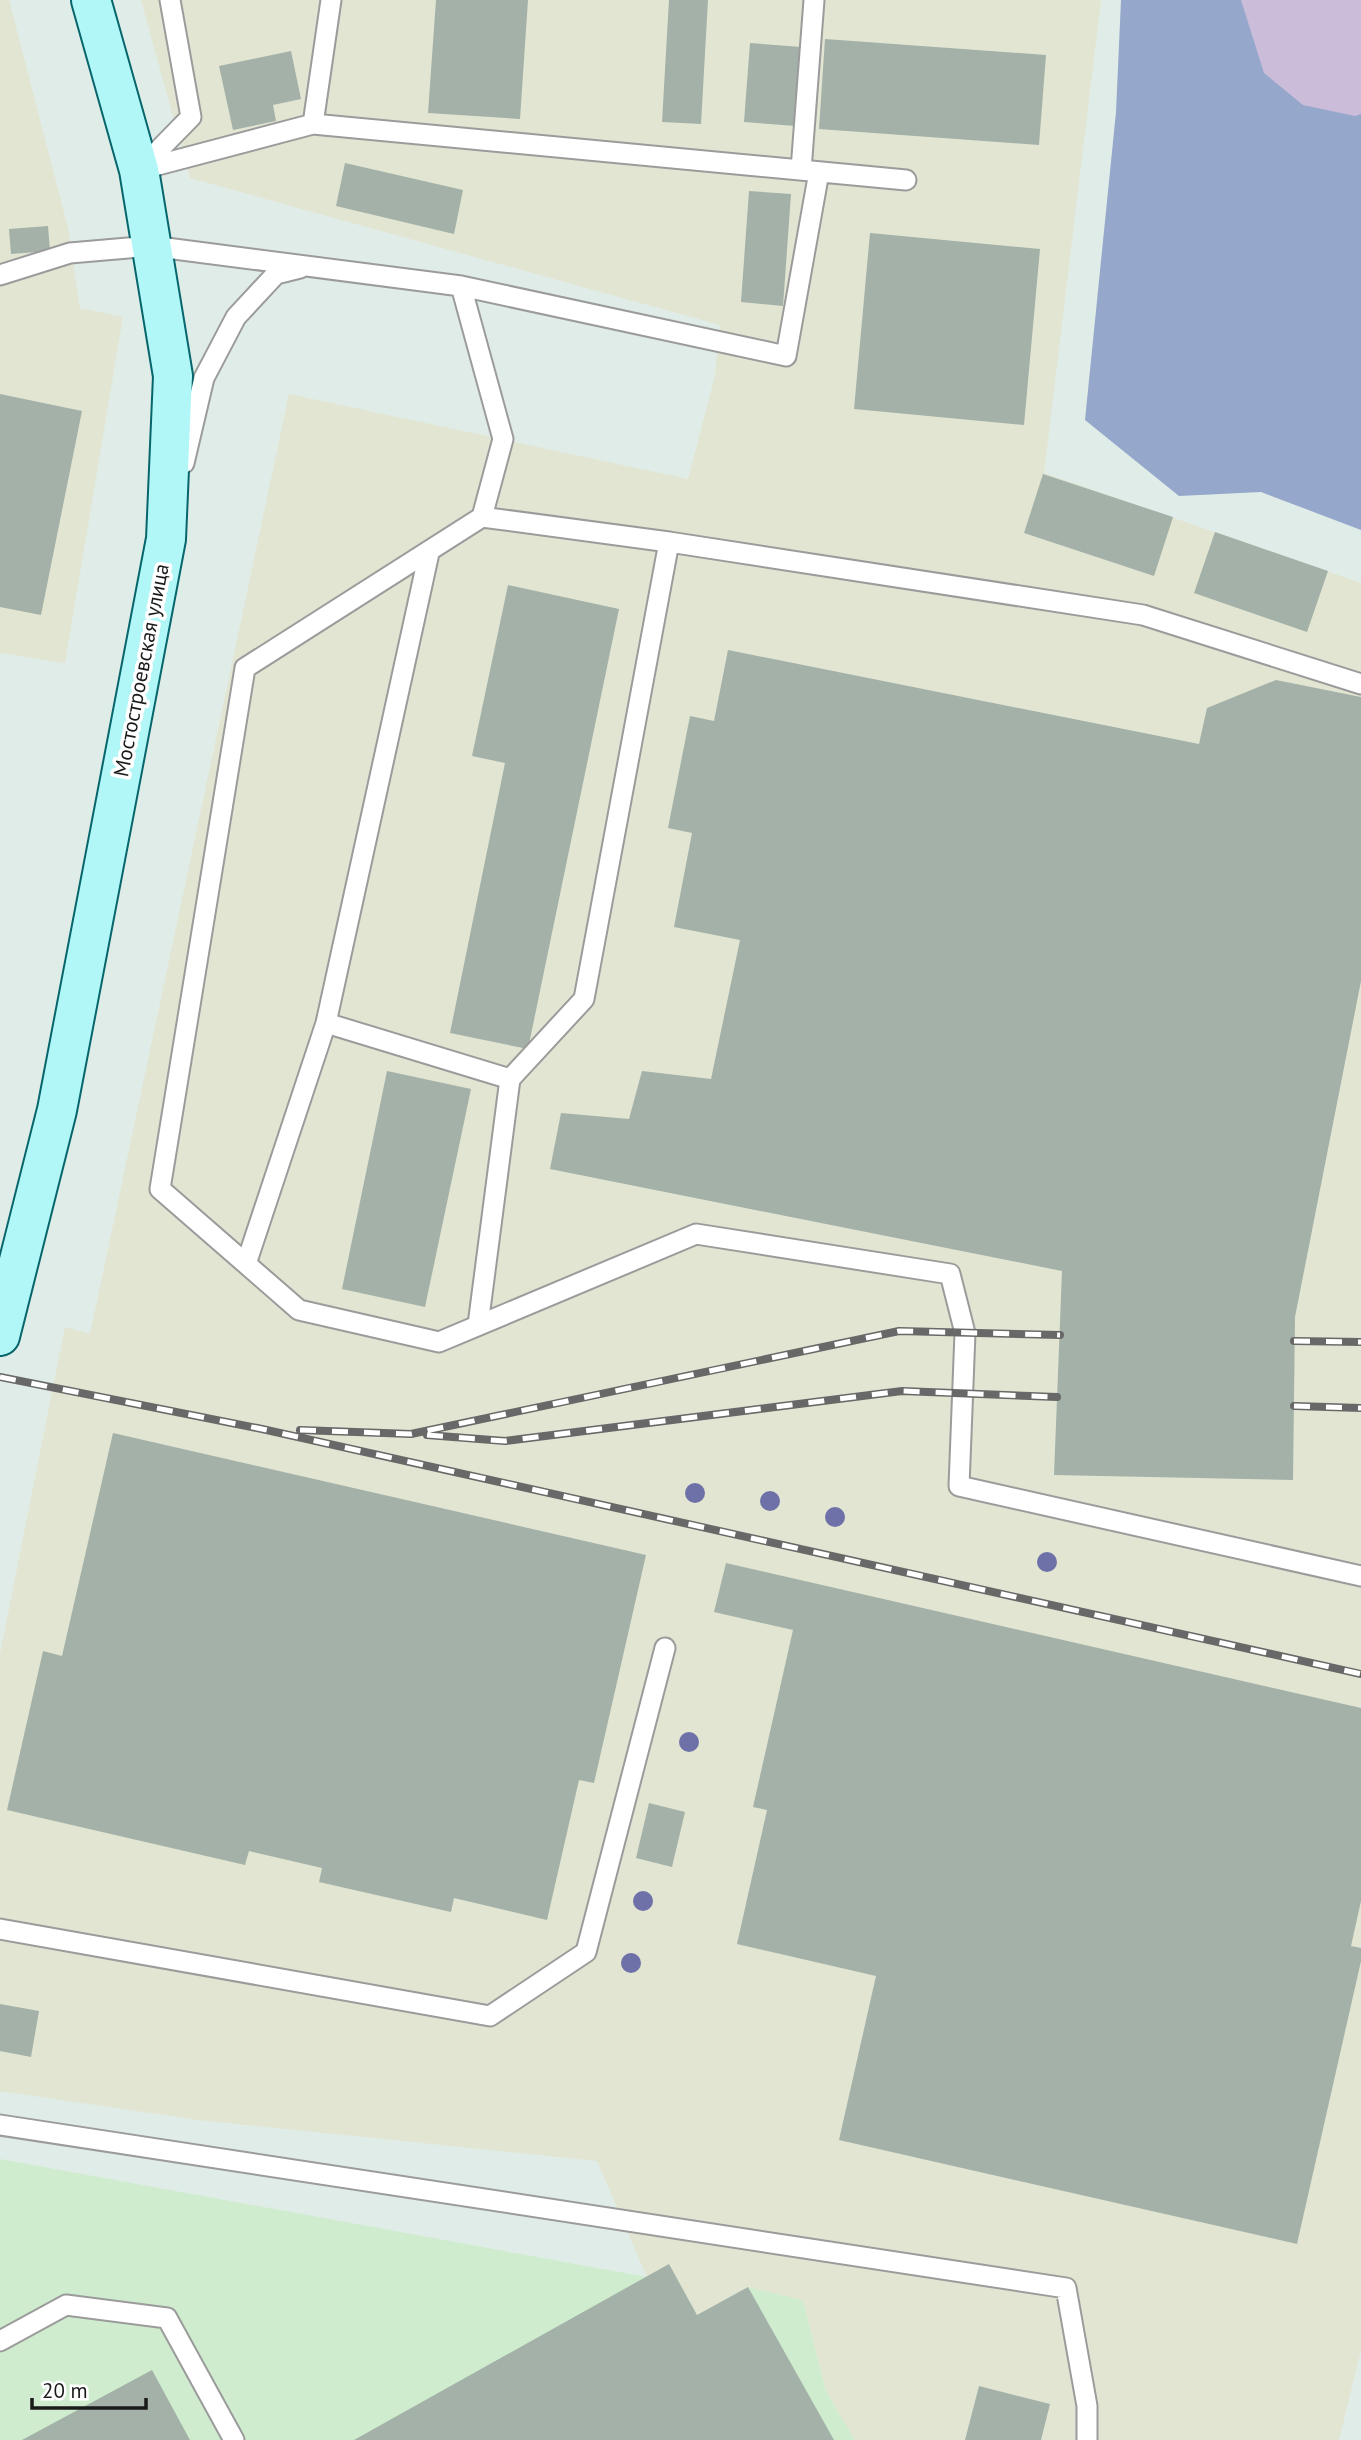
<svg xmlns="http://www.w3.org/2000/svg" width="1361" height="2440" font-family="'PT Sans',sans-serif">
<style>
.commercial{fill:#cfedce}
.industrial{fill:#e2e5d2}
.forest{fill:#95a7cb}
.wetland{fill:#cbbdda}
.building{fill:#a3b1a8}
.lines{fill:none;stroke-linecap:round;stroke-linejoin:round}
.lane-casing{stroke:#9b9b9b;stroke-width:23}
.secondary-casing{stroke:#07666c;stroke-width:42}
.lane{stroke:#fff;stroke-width:19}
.secondary{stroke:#b2f7f7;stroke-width:38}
.rail-casing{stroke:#686868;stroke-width:8}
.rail{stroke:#fff;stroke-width:5;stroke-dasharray:16;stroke-linecap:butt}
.tree{fill:#6e71a8}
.labels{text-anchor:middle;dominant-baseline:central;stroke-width:7;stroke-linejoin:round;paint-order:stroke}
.street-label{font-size:21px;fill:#1a1a1a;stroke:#fff}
</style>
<rect width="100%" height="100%" fill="#e0ece7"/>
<path class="commercial" d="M0 2159 647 2277 669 2264 697 2315 748 2287 803 2300 826 2391 855 2440H0Z"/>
<path class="industrial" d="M0 0H9L68 228 80 308 123 317 65 663 0 653Z
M141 0H1101L1044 473 1361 583V2350L1339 2440H855L826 2391 803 2300 748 2287 697 2315 669 2265 647 2277 597 2161 198 2120 0 2091V1654L65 1327 90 1334 289 394 688 479 715 376 720 325 190 178Z"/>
<path class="forest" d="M1121 0H1361V530L1261 492 1179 496 1085 420 1116 112Z"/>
<path class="wetland" d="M1241 0H1361V114L1355 116 1303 105 1264 73Z"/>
<path class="building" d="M436 0H528L520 119 428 113Z
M669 0H708L701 124 662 122Z
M825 39 1046 55 1039 145 819 129Z
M750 43 801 47 796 126 744 122Z
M291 51 301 99 273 105 276 121 233 130 219 66Z
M345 163 463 190 454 234 336 206Z
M749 191 791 194 783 306 741 302Z
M48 226 50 251 11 254 9 229Z
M870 233 1040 249 1024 425 854 409Z
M0 394 82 411 41 615 0 607Z
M1043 474 1173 517 1154 576 1024 533Z
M1215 532 1328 571 1307 632 1194 593Z
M508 585 619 609 528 1049 450 1033 505 763 472 756Z
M728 650 1199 744 1207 708 1276 680 1361 697V981L1295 1317 1293 1480 1054 1475 1062 1271 550 1169 561 1113 629 1119 642 1071 711 1079 740 940 674 927 692 833 668 828 690 716 714 721Z
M387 1071 471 1089 425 1307 342 1289Z
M113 1433 646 1555 594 1783 579 1780 547 1920 454 1898 451 1912 319 1882 322 1868 249 1851 245 1865 7 1810 43 1651 62 1656Z
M726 1563 1361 1708V1901L1351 1946 1361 1948V1961L1297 2244 839 2140 876 1976 737 1944 767 1810 753 1807 793 1630 714 1612Z
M649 1803 685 1812 672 1867 636 1858Z
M0 2004 39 2011 31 2057 0 2051Z
M669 2264 697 2315 748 2287 834 2440H354Z
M152 2370 190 2440H22Z
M979 2386 1050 2404 1041 2440H965Z"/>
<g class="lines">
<g class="lane-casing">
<path id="lane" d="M313 124 331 0
M140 169 191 117 170 0
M139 170 313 124 906 180
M801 170 814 0
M0 275 70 253 151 246 461 286 786 356 819 172
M461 286 503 439 482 517 245 668 160 1189 299 1310 439 1342 696 1234 950 1274 965 1333 959 1486 1361 1576
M184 463 204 378 236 317 276 274 300 268
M482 517 669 542
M326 1023 429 553
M510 1079 584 999 669 542 1143 615 1361 684
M246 1264 326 1023 510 1079 478 1325
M0 1929 490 2016 586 1952 665 1648
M0 2125 1066 2288 1087 2406V2440
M0 2341 66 2305 167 2318 234 2440"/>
</g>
<g class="secondary-casing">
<path id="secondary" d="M0 1336 57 1110 166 539 173 376 139 170 91 0"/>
</g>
<use href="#lane" class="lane"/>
<use href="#secondary" class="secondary"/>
<g class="rail-casing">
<path id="rail" d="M1294 1341 1361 1342
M0 1377 262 1429 1361 1674
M1294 1406 1361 1408
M300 1430 411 1434 899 1331 1060 1335
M427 1435 505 1441 902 1391 1057 1397"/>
</g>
<use href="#rail" class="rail"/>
</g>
<g class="tree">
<circle cx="695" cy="1493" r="10"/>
<circle cx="770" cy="1501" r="10"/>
<circle cx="835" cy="1517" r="10"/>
<circle cx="1047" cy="1562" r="10"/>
<circle cx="689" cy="1742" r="10"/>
<circle cx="643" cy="1901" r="10"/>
<circle cx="631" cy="1963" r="10"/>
</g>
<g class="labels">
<g class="street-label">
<text transform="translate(141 670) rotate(-79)">Мостостроевская улица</text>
</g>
</g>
<path d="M32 2398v10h114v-10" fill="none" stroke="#1a1a1a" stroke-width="3.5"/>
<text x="42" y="2398" font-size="21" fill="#1a1a1a" stroke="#ffffff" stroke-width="5" paint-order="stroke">20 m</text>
</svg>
